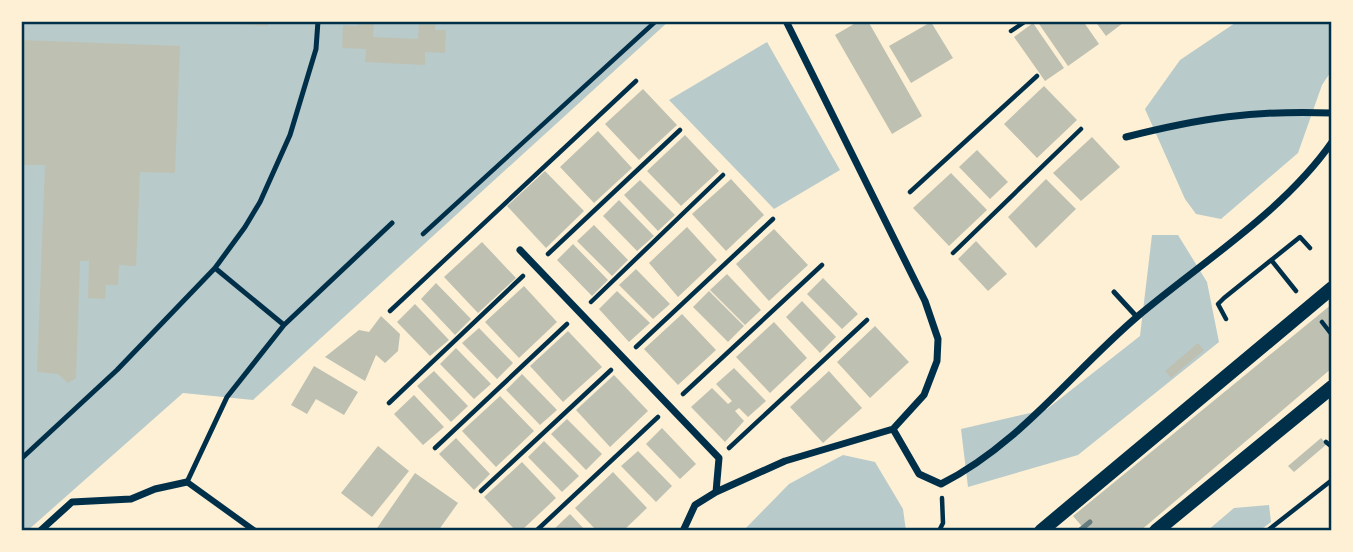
<svg xmlns="http://www.w3.org/2000/svg" width="1353" height="552" font-family="Karla,sans-serif">
<style>
.green{fill:#b9caca}
.building{fill:#bec0b2}
.lines{fill:none;stroke-linecap:round;stroke-linejoin:round}
.path{stroke:#003049;stroke-width:4.5}
.service{stroke:#003049;stroke-width:5}
.pedestrian{stroke:#003049;stroke-width:6}
.minor{stroke:#003049;stroke-width:7}
.secondary{stroke:#003049;stroke-width:14}
.rail{stroke:#657d81;stroke-width:5}
.neatline{fill:none;stroke:#003049;stroke-width:2.5}
</style>
<rect width="100%" height="100%" fill="#fdf0d5"/>
<path class="green" d="M21 21H669L253 400 183 393 27 531H21Z
M1238 21H1332V70L1322 85 1298 153 1221 219 1196 214 1185 199 1145 109 1180 60Z
M767 42 840 170 774 209 669 100Z
M1152 235H1178L1207 282 1219 342 1078 455 968 487 961 429 1047 409 1140 336Z
M843 455 875 462 903 509 906 531H743L789 484Z
M1269 505 1271 522 1259 531H1207L1234 508Z"/>
<path class="building" d="M213 21H268V26L213 23Z
M358 21H374L373 37 418 39 419 21H436L435 30H446L445 53 425 52V65L365 62 366 49 342 48 343 25 357 26Z
M859 21H868L922 116 892 134 835 35Z
M1037 21H1083L1099 44 1068 66Z
M1095 21H1122L1123 23 1106 36Z
M931 22 953 58 911 83 889 46Z
M1033 23 1064 68 1045 81 1014 37Z
M21 40 180 46 175 173 140 172 136 266 119 265 118 285H106L105 299 88 298 89 261H80L76 378 68 383 58 374 37 372 45 165H21Z
M1044 86 1077 120 1037 158 1004 124Z
M643 89 677 125 639 160 605 124Z
M598 131 632 168 594 203 560 167Z
M685 135 719 171 681 206 647 171Z
M1092 137 1120 167 1081 201 1053 173Z
M977 150 1008 182 990 199 959 167Z
M545 171 584 211 546 248 507 206Z
M951 173 987 210 949 246 913 208Z
M731 179 764 215 726 251 692 214Z
M1046 179 1076 209 1036 248 1008 217Z
M640 180 675 215 658 231 624 195Z
M619 200 654 236 637 251 603 216Z
M594 225 628 260 612 276 577 241Z
M687 227 717 260 678 297 649 263Z
M774 229 808 265 769 301 736 264Z
M976 241 1007 274 988 291 958 259Z
M482 242 516 278 478 313 444 277Z
M573 244 608 280 592 296 557 260Z
M636 269 670 304 653 319 619 285Z
M727 274 761 310 745 325 710 290Z
M823 278 858 314 842 329 807 294Z
M436 283 471 319 455 335 421 299Z
M524 286 557 322 519 358 485 322Z
M617 291 650 323 629 342 599 309Z
M709 291 744 326 728 342 693 307Z
M802 301 836 337 820 353 786 317Z
M415 304 449 340 430 356 397 322Z
M1332 304V368L1140 531H1086L1073 516Z
M682 314 716 350 678 385 644 349Z
M381 316 400 334 398 351 385 363 376 355 365 381 325 357 359 330 369 332Z
M774 322 807 358 770 393 736 357Z
M875 326 909 362 870 398 837 362Z
M479 328 513 363 497 379 462 343Z
M568 331 602 367 563 402 530 366Z
M1198 343 1204 350 1171 378 1165 371Z
M456 348 491 384 474 399 440 364Z
M314 366 358 392 344 415 316 399 307 414 291 405Z
M734 368 766 401 748 417 739 408 735 411 744 421 725 442 691 407 712 388 728 404 732 401 716 384Z
M434 371 468 406 451 422 417 386Z
M829 371 862 408 823 443 790 407Z
M522 374 557 410 540 425 506 390Z
M614 375 648 411 610 447 576 410Z
M414 395 444 427 423 445 394 414Z
M500 396 534 431 496 467 462 431Z
M567 419 602 454 586 470 551 434Z
M662 428 696 464 680 479 646 444Z
M456 438 490 474 474 490 439 454Z
M1321 438 1327 444 1294 472 1288 466Z
M544 441 579 476 562 492 528 457Z
M378 446 409 471 372 517 341 493Z
M638 451 672 486 656 502 621 466Z
M522 462 556 498 521 531H516L484 497Z
M613 472 647 508 623 531H597L575 508Z
M415 473 458 503 438 531H375Z
M570 514 586 531H552Z"/>
<g class="lines">
<path class="path" d="M1011 31 1026 21
M910 192 1037 76
M423 234 656 21
M953 253 1081 129
M548 254 680 130
M1272 261 1296 291
M591 302 723 175
M390 311 636 81
M1226 319 1218 304 1224 298 1300 237 1310 248
M1322 322 1332 335
M636 347 773 219
M683 394 822 265
M389 403 523 276
M1326 442 1332 447
M435 448 567 324
M729 448 867 320
M481 491 611 370
M536 531 658 417
M939 531 943 523 942 498
M1267 531 1332 480"/>
<path class="service" d="M215 268 284 325
M1114 292 1137 317
M21 459 117 370 215 268 245 227 260 202 290 135 316 49 318 21
M187 482 227 397 284 325 392 223"/>
<path class="pedestrian" d="M187 482 255 531"/>
<path class="minor" d="M1126 137C1201 118 1254 110 1332 113
M520 250 719 458 716 492
M893 429 919 474 941 484C1019 445 1073 371 1138 316 1202 262 1284 211 1332 142
M40 531 72 502 131 499 155 489 187 482
M683 531 695 505 716 492 785 461 893 429 924 395 937 361 938 339 925 301 786 21"/>
<path class="secondary" d="M1041 531 1332 288
M1156 531 1332 387"/>
<path class="rail" d="M1079 531 1090 522"/>
</g>
<rect width="1353" height="552" fill="none" stroke="#fdf0d5" stroke-width="46"/>
<rect x="23" y="23" width="1307" height="506" class="neatline"/>
</svg>
